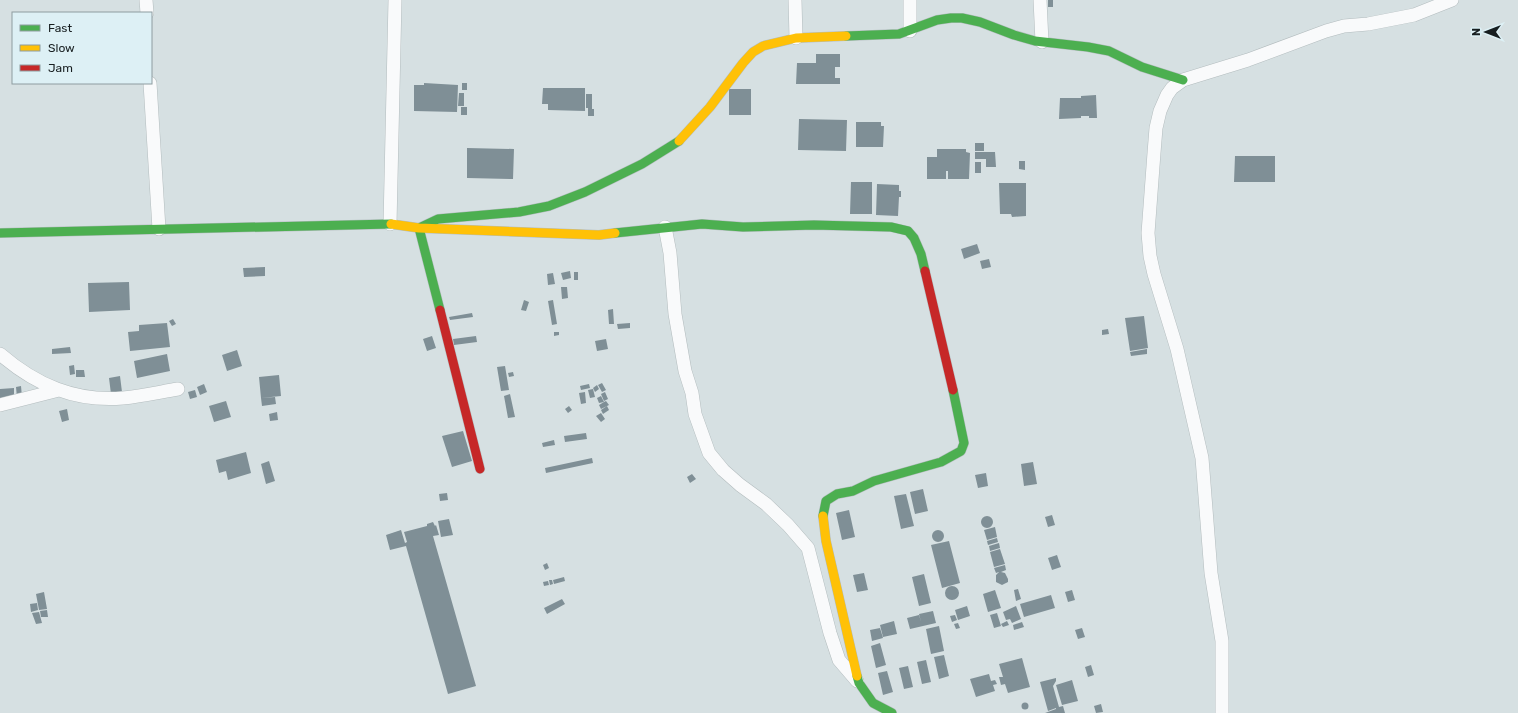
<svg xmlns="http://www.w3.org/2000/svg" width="1518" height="713" font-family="Rubik,sans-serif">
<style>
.building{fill:#7f8f96}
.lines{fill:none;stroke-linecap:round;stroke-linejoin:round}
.street-casing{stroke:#b3bcbe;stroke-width:14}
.fast-casing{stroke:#b3bcbe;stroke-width:10}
.slow-casing{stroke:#b3bcbe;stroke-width:10}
.jam-casing{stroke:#b3bcbe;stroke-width:10}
.street{stroke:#f9fafb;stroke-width:13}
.fast{stroke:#4caf50;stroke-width:9}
.slow{stroke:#ffc107;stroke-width:9}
.jam{stroke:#c62828;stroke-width:9}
</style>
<rect width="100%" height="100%" fill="#d6e0e2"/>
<path class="building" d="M1048 0H1053V7H1048Z
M816 54H840V67H835V78H840V84H796L797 63H816Z
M424 83 458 85 457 112 414 111V85H424Z
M462 83H467V90H462Z
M543 88H585V111L548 110V104H542Z
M729 89H751V115H729Z
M459 93H464V106H458Z
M586 94H592V109H594V116H588V108H586Z
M1096 95 1097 118H1089V116H1081V118L1059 119 1060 98H1081V96Z
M461 107H467V115H461Z
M799 119 847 120 846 151 798 150Z
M856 122H881V126H884L883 147H856Z
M975 143H984V151H975Z
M467 148 514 149 513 179 467 178Z
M937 149H966V152L970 153 969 179H948V171H946V179H927V157H937Z
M975 152H995L996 167H986V159H975Z
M1235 156H1275V182H1234Z
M1019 161H1025V170L1019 169Z
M975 162H981V173H975Z
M851 182H872V214H850Z
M999 183H1026V216L1012 217 1011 214H1000Z
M877 184 899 185V191H901V197H899L898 216 876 215Z
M977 244 980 253 964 259 961 249Z
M989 259 991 267 982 269 980 261Z
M265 267V276L244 277 243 268Z
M570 271 571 278 563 280 561 273Z
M574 272H578V280H574Z
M553 273 555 284 548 285 547 274Z
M129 282 130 310 89 312 88 283Z
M561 287H567L568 298 562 299Z
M524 300 529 302 526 311 521 310Z
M553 300 557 324 552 325 548 301Z
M613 309 614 324H609L608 310Z
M472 313 473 317 450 320 449 317Z
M1144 316 1148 348 1130 351 1125 318Z
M173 319 176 324 172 326 169 321Z
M167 323 170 347 130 351 128 332 139 331V325Z
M630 323V328L618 329 617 324Z
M1108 329 1109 334 1102 335V330Z
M554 332H559V335L554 336Z
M432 336 436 348 427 351 423 339Z
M476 336 477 342 454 345 453 339Z
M606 339 608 349 597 351 595 341Z
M70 347 71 353 52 354V349Z
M1147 349V354L1131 356 1130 352Z
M237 350 242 366 227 371 222 355Z
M167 354 170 371 137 378 134 361Z
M74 365 75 374 70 375 69 366Z
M505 366 509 390 501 391 497 367Z
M76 370H84L85 377H76Z
M513 372 514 376 509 377 508 373Z
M279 375 281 396 261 398 259 377Z
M120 376 122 392 111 394 109 378Z
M602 383 606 390 602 392 598 385Z
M204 384 207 392 200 395 197 387Z
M589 384 590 388 581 390 580 386Z
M597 385 599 389 595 392 593 388Z
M21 386 22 397 17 398 16 387Z
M14 388V398L0 399V389Z
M593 389 595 397 590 398 588 390Z
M195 390 197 397 190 399 188 392Z
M585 392 586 403 581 404 579 393Z
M605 392 608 399 604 401 601 394Z
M510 394 515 417 508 418 504 396Z
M601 396 604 402 599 403 597 398Z
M275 397 276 404 262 406 261 398Z
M226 401 231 417 214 422 209 406Z
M606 401 609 405 601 409 599 405 604 402 605 405 604 402Z
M569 406 572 410 568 413 565 409Z
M607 406 609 410 603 414 601 410Z
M67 409 69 420 62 422 59 411Z
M277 412 278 420 270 421 269 414Z
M601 413 605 419 601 422 596 416Z
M463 431 472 461 452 467 442 436Z
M586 433 587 439 565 442 564 436Z
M554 440 555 445 543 447 542 443Z
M246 452 251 473 228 480 226 471 219 473 216 460Z
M592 458 593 463 546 473 545 468Z
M269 461 275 481 266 484 261 464Z
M1033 462 1037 484 1024 486 1021 464Z
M986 473 988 486 978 488 975 475Z
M692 474 696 479 690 483 687 477Z
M923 489 928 511 915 514 910 492Z
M447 493 448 500 440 501 439 494Z
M906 494 914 526 901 529 894 496Z
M849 510 855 537 842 540 836 513Z
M1052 515 1055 525 1048 527 1045 517Z
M981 522a6 6 0 1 1 12 0a6 6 0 1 1-12 0Z
M449 519 453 535 441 537 438 521Z
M433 522 435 526 436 525 439 535 433 536 476 686 448 694 406 546 390 550 386 535 401 530 405 543 407 542 404 532 427 526V524Z
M995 527 997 537 987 540 984 530Z
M932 536a6 6 0 1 1 12 0a6 6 0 1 1-12 0Z
M997 538 998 542 988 545 987 541Z
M949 541 960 583 942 588 931 545Z
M999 543 1000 548 990 551 989 546Z
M1000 549 1005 564 994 567 990 552Z
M1057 555 1061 567 1052 570 1048 558Z
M547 563 549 568 545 570 543 565Z
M1005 565 1006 570 1001 572 1005 573 1008 579V582L1002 585 996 582V575L999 572 996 573 994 568Z
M864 573 868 590 857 592 853 575Z
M924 574 931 603 919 606 912 577Z
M564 577 565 581 554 584 553 580Z
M549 580H552L553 584 550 585Z
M548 581 549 585 544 586 543 582Z
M945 593a7 7 0 1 1 14 0a7 7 0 1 1-14 0Z
M1018 589 1021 599 1016 601 1014 590Z
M995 590 1001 608 988 612 983 594Z
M1072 590 1075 600 1068 602 1065 592Z
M44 592 47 609 39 610 36 594Z
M1051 595 1055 608 1024 617 1020 604Z
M562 599 565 604 547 614 544 608Z
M37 603 38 610 31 612 30 604Z
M967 606 970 616 958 620 955 610Z
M1016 606 1021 619 1012 623 1010 619 1006 620 1003 612Z
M47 610 48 617H41L40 611Z
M933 611 936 623 910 629 907 618 919 615 921 622 919 614Z
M39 612 42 623 36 624 32 613Z
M997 613 1001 626 994 628 990 615Z
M955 615 957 620 952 622 950 616Z
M894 621 897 634 883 637 880 625Z
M1007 621 1009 625 1003 627 1001 624Z
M1022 622 1024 627 1014 630 1013 625Z
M958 623 960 628 956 629 954 624Z
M939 626 944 651 931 654 926 629Z
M880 628 883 638 872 641 870 630Z
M1082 628 1085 637 1078 639 1075 630Z
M880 643 886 665 876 668 871 646Z
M944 655 949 676 939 679 934 657Z
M1022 658 1030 687 1008 693 1005 684 1001 685 999 677H1003L999 664Z
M926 660 931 682 922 684 917 662Z
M1091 665 1094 675 1088 677 1085 667Z
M908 666 913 687 904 689 899 668Z
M887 671 893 692 883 695 878 673Z
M989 674 991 681 995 680 997 684 993 685 995 691 976 697 970 679Z
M1056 678V681L1053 686 1059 707 1063 706 1065 713H1045L1056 709V708L1048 711 1040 682Z
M1072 680 1078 701 1062 705 1056 685Z
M1021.5 706a3.5 3.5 0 1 1 7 0a3.5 3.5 0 1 1-7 0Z
M1101 704 1103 712 1096 713 1094 706Z"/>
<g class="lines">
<g class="street-casing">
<path id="street" d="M146 0 147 13
M795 0 796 38
M1040 0 1042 42
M910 31V0
M150 83 159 229
M390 224 395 0
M665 227 670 253 675 314 685 371 692 393 695 414 709 453 723 470 740 485 766 504 788 525 808 548 830 633 839 660 857 681
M0 354C36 385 75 402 123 398 142 396 160 392 178 389
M0 405 59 390
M1222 713V641L1211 573 1202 458 1177 349 1154 274 1150 256 1148 233 1154 153 1156 128 1160 111 1167 95 1172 88 1183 80 1248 60 1326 31 1344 26 1368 24 1414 15 1452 0"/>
</g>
<g class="fast-casing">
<path id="fast" d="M846 36 899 34 937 20 951 18H962L980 22 1014 35 1035 41 1088 47 1109 51 1142 67 1183 80
M0 233 391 224
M615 233 702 224 743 227 814 225 891 227 908 231 914 238 921 254 925 271
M440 310 419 228 438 219 519 212 549 206 585 192 642 164 679 141
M823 516 826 501 837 494 853 491 874 481 941 462 961 451 964 443 953 390
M857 676 859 683 873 703 892 713"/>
</g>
<g class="slow-casing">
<path id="slow" d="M679 141 710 107 743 63 753 52 763 46 796 38 846 36
M391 224 419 228 599 235 615 233
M823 516 826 541 857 676"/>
</g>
<g class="jam-casing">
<path id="jam" d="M925 271 953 390
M440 310 480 469"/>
</g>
<use href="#street" class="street"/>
<use href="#fast" class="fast"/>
<use href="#slow" class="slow"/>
<use href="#jam" class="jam"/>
</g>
<rect x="12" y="12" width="140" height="72" fill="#ddf0f5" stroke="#8e9ca0"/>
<rect x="20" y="25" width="20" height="6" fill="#4caf50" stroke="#8e9ca0"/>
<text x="48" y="32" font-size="12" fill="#171e20">Fast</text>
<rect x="20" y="45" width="20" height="6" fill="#ffc107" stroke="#8e9ca0"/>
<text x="48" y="52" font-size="12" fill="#171e20">Slow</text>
<rect x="20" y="65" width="20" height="6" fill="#c62828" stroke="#8e9ca0"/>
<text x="48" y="72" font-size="12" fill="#171e20">Jam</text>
<g transform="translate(1486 32) rotate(270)" stroke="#ddf0f5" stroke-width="3" paint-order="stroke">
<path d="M0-3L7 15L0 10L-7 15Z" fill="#171e20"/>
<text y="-6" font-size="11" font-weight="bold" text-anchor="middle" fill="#171e20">N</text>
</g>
</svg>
